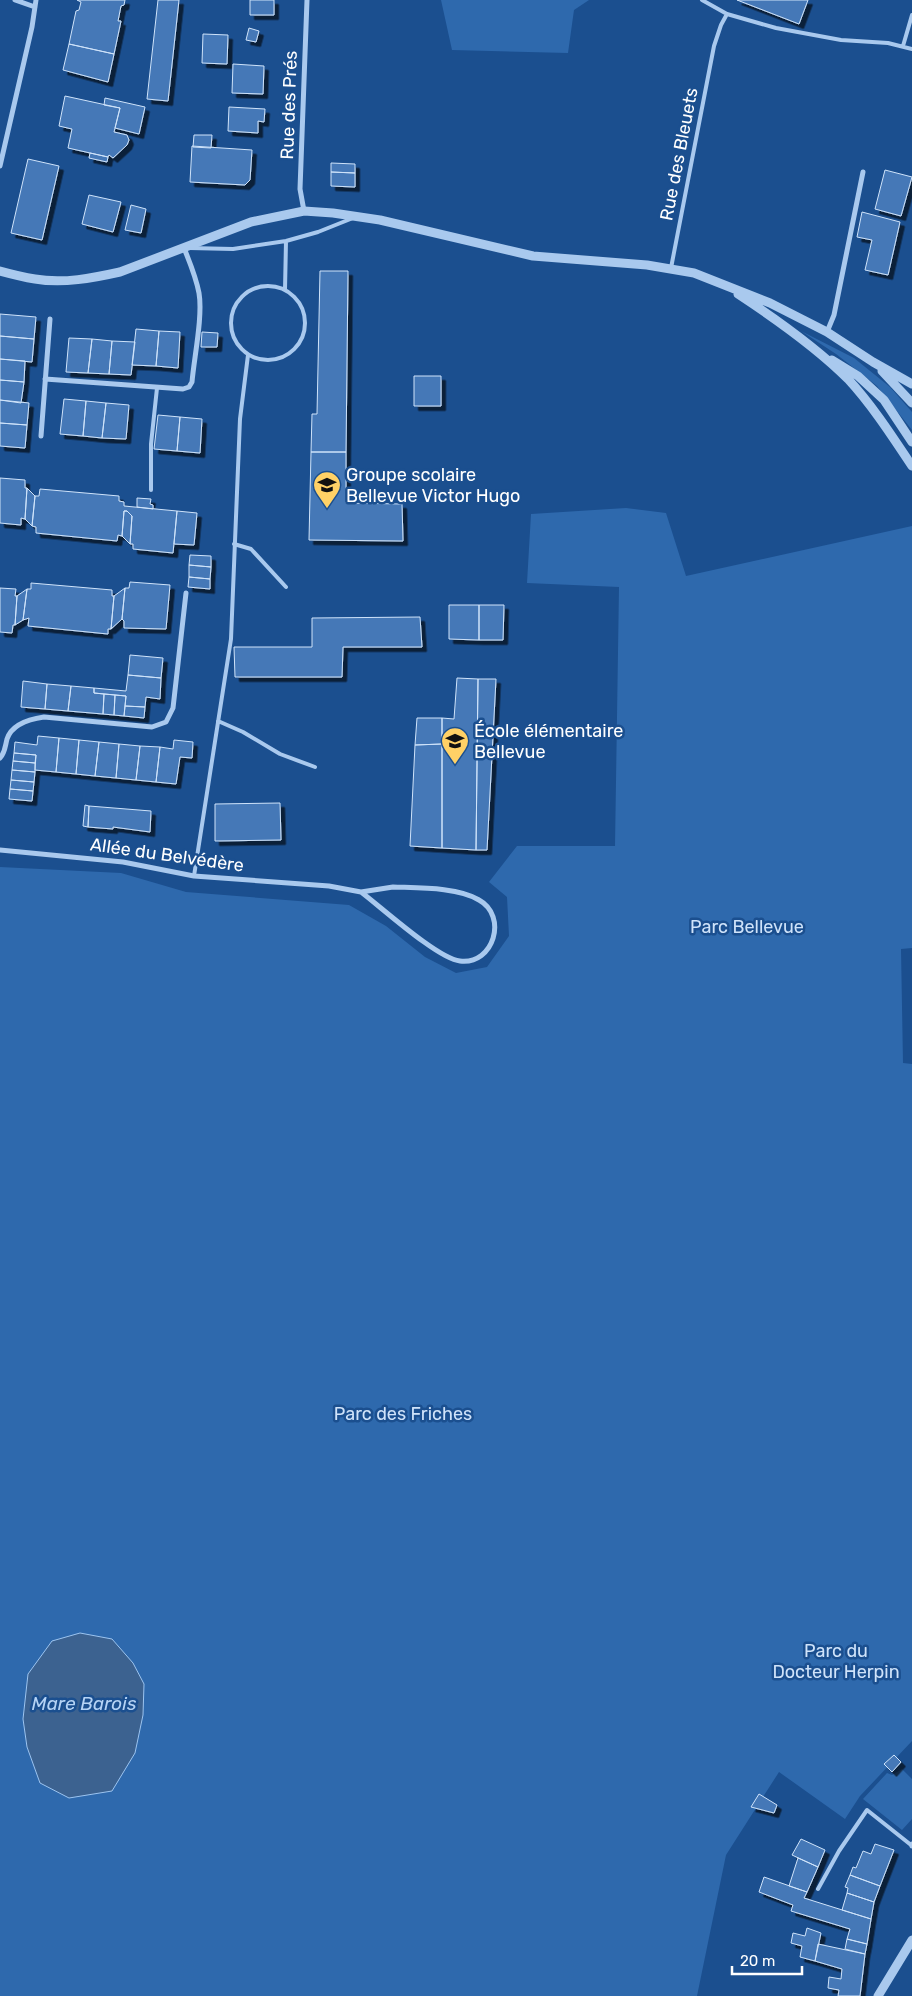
<svg xmlns="http://www.w3.org/2000/svg" width="912" height="1996" font-family="Rubik,sans-serif">
<style>
.green{fill:#2e69ad}
.water{fill:#3c6290;stroke:#9cc4f0}
.building{fill:#4478b7;stroke:#cfe3fa;filter:url(#shadow)}
.lines{fill:none;stroke-linecap:round;stroke-linejoin:round}
.service{stroke:#a9c9ee;stroke-width:4}
.minor{stroke:#a9c9ee;stroke-width:5}
.tertiary{stroke:#a9c9ee;stroke-width:9}
.labels{text-anchor:middle;dominant-baseline:central;stroke-width:5;stroke-linejoin:round;paint-order:stroke}
.street-label{font-size:18px;fill:#fff;stroke:#1b4f8f}
.poi-label{font-size:18px;fill:#fff;stroke:#1b4f8f;text-anchor:start}
.park-label{font-size:18px;fill:#cfe3fa;stroke:#1b4f8f}
.water-label{font-size:19px;font-style:italic;fill:#b5d3f5;stroke:#1b4f8f}
</style>
<defs>
<filter id="shadow"><feDropShadow dx="4.5" dy="4.5" stdDeviation="0" flood-color="#0009"/></filter>
</defs>
<rect width="100%" height="100%" fill="#1b4f8f"/>
<path class="green" d="M441 0H589L574 10 568 53 452 50Z
M801 331 854 358 890 387 912 412V430L877 386 836 354Z
M626 508 666 513 686 576 912 526V948L901 949 903 1063 912 1064V1741L860 1796 845 1819 779 1772 726 1855 697 1996H0V867L121 873 186 892 349 905 386 926 425 957 456 973 487 967 509 936 507 897 489 882 517 846H615L619 587 527 583 531 514Z
M902 1769 912 1779V1819L902 1830 863 1799 887 1773 892 1775Z"/>
<path class="water" d="M80 1633 112 1639 133 1663 144 1684 143 1715 135 1753 112 1791 69 1798 40 1783 27 1747 23 1719 28 1674 52 1641Z"/>
<path class="building" d="M77 0H125L124 5 121 6 118 21H121L114 54 69 44 76 11 79 10 81 2Z
M158 0H179L168 101 147 99Z
M250 0H274V15H250Z
M737 0H808L799 24Z
M249 28 259 31 256 42 246 40Z
M203 34 228 35 227 64 202 63Z
M69 44 114 54 108 82 63 70Z
M233 64 264 66 263 94 232 93Z
M65 96 120 108 114 132 127 135 129 140 127 145 113 158 109 155 108 157 68 148 72 129 59 126Z
M105 98 145 107 139 134 115 128 120 108 104 105Z
M229 107 265 109 264 122 258 121V133L228 131Z
M194 135H212L211 148 193 147Z
M192 146 252 150 250 180 245 185 190 182Z
M90 153 108 157 107 162 89 158Z
M28 159 59 166 42 240 11 233Z
M331 163 355 164V173L331 172Z
M885 170 912 177 901 216 875 209Z
M331 172 355 173V187L331 186Z
M89 195 121 202 113 232 82 224Z
M131 205 146 209 141 233 125 230Z
M862 212 900 222 888 275 865 270 872 240 857 237Z
M320 271H348L346 452H311L312 414H317Z
M0 314 36 317 34 339 0 336Z
M136 329 159 331 156 366 132 365Z
M159 331 180 332 178 368 156 366Z
M202 332 218 333 217 347H201Z
M0 336 34 339 32 362 0 359Z
M69 338 92 339 88 373 66 372Z
M92 339 112 341 109 374 88 373Z
M112 341 135 342 131 375 109 374Z
M0 359 25 361 24 382 0 380Z
M414 376H441V406H414Z
M0 380 24 382 21 403 0 400Z
M64 399 86 401 83 436 60 434Z
M0 400 29 403 27 425 0 423Z
M86 401 106 403 102 438 83 436Z
M106 403 129 405 126 439 102 438Z
M158 415 180 417 177 451 154 449Z
M180 417 202 419 200 453 177 451Z
M0 423 27 425 25 448 0 446Z
M311 452H346V503L402 504 403 541 309 540Z
M0 478 25 480V488H27L25 519 21 518V525L0 523Z
M27 488 35 496 32 526 25 519Z
M40 489 119 496V501L124 502V506L177 511 173 553 133 549V544H130L132 516 127 511H124L122 536 118 535 117 541 36 533V527L32 526 35 496H39Z
M137 498 151 499 150 504 153 505V509L137 507Z
M124 511H127L132 516 130 544 122 536Z
M177 511 197 513 194 545 174 544Z
M190 555 211 556V567L189 565Z
M189 565 211 567 210 579 189 577Z
M189 577 210 579V589L188 587Z
M130 582 170 585 166 629 124 628V621L122 619 125 588H129Z
M31 583 112 590V596H114L111 629H108V634L28 626 29 618 23 620 27 589H31Z
M0 588 16 589 15 596H17L15 625H13L12 633 0 632Z
M125 588 122 619 111 629 114 596Z
M27 589 23 620 15 625 17 596Z
M449 605H479V640L449 639Z
M479 605H504L503 640H479Z
M420 617 422 647H343L342 677H235L234 647H312V618Z
M130 655 163 658 161 678 128 675Z
M128 675 161 678 160 699 146 697 145 707 125 706 126 696 94 693V688L126 691Z
M457 678 478 679 476 850 442 848V718L454 719Z
M478 679H496L487 850H476Z
M23 681 47 684 45 709 21 707Z
M47 684 71 686 68 711 45 709Z
M71 686 94 688V693L104 694 103 714 68 711Z
M104 694 115 695 114 715 103 714Z
M115 695 126 696 124 716 114 715Z
M125 706 145 707 144 718 124 716Z
M417 718H442V744L415 745Z
M38 736 59 738 56 772 35 770 36 755 14 753 15 742 37 745Z
M59 738 79 740 76 774 56 772Z
M79 740 99 742 95 776 76 774Z
M174 740 193 742 192 758 180 757 176 784 156 782 160 747 173 749Z
M99 742 119 744 116 778 95 776Z
M119 744 140 746 136 780 116 778Z
M442 744V848L410 846 415 745Z
M140 746 160 747 156 782 136 780Z
M14 753 36 755 35 763 13 761Z
M13 761 35 763V772L12 770Z
M12 770 35 772 34 782 11 780Z
M11 780 34 782 33 791 10 789Z
M10 789 33 791 32 801 9 799Z
M280 803 281 840 215 841V804Z
M85 805 89 806 88 827 83 826Z
M89 806 151 811 150 832 113 827V829L88 827Z
M894 1755 901 1762 892 1772 884 1764Z
M759 1794 777 1805 774 1813 751 1807Z
M801 1839 825 1850 818 1867 792 1855Z
M875 1844 894 1850 880 1886 850 1875 853 1867 856 1868 863 1851 871 1854Z
M798 1858 818 1867 807 1892 789 1886Z
M850 1875 880 1886 874 1902 847 1893 848 1888 845 1887Z
M764 1877 807 1892 804 1898 871 1919 867 1944 847 1939 850 1929 791 1911 793 1905 759 1892Z
M847 1893 874 1902 871 1919 842 1910Z
M807 1928 821 1933 815 1961 800 1957 802 1946 791 1943 793 1933 805 1936Z
M847 1939 867 1944 865 1954 845 1949Z
M818 1944 865 1954 860 1996H838L839 1990 828 1988 829 1977 841 1979 842 1969 815 1961Z"/>
<g class="lines">
<path class="service" d="M702 0 727 14 776 28 841 40 888 43 912 49
M903 46 912 15
M189 248 233 249 286 241 318 232 353 218
M671 268 714 46 721 25 727 14
M231 323a37 37 0 1 1 74 0a37 37 0 1 1-74 0Z
M285 290 286 241
M151 490V444L157 388
M234 544 251 549 286 587
M218 721 243 732 280 754 315 767
M194 876 231 639 240 419 248 355
M818 1889 839 1851 867 1810 911 1845"/>
<path class="minor" d="M15 0 35 7
M0 166 32 27 36 0
M304 211 300 189 307 0
M827 332 834 315 863 172
M45 379 183 389 189 387 192 382C194 358 203 316 199 293 196 277 190 263 184 248
M41 436 50 319
M0 758C5 753 5 747 7 739 12 724 30 719 44 717L152 727 166 722 173 708 186 593
M0 850 123 862 194 876 329 886 361 892
M393 887C417 888 458 887 479 900 508 916 494 965 460 961 438 959 381 907 361 892Z
M912 1844V1846"/>
<path class="tertiary" d="M0 271C11 274 23 277 35 279 63 284 93 278 120 272L251 222 304 211 333 213 380 220 533 256 647 265 694 273 770 303 827 332 873 362 912 384
M738 294C776 319 816 347 848 379 872 405 892 436 912 466
M832 360 858 376 884 400 912 442
M882 371 912 403
M878 1996 912 1940"/>
</g>
<defs>
<g id="school-pin" transform="scale(1.4375)"><path d="M0 17L-7.5 6A9.5 9.5 0 1 1 7.5 6Z" fill="#ffd166" stroke="#1b4f8f"/><path d="M0-5L7-2L0 1L-7-2ZM-4 1L0 2.5L4 1V4Q0 6-4 4Z" fill="#111"/></g>
</defs>
<g fill-rule="evenodd">
<use href="#school-pin" x="327" y="485"/>
<use href="#school-pin" x="455" y="741"/>
</g>
<g class="labels">
<g class="street-label">
<text transform="translate(289 105) rotate(-88)">Rue des Prés</text>
<text transform="translate(679 154) rotate(-79)">Rue des Bleuets</text>
<text transform="translate(167 855) rotate(8)">Allée du Belvédère</text>
</g>
<g class="poi-label">
<text x="346" y="475">Groupe scolaire<tspan x="346" dy="21">Bellevue Victor Hugo</tspan></text>
<text x="474" y="731">École élémentaire<tspan x="474" dy="21">Bellevue</tspan></text>
</g>
<g class="park-label">
<text x="747" y="927">Parc Bellevue</text>
<text x="403" y="1414">Parc des Friches</text>
<text x="836" y="1651">Parc du<tspan x="836" dy="21">Docteur Herpin</tspan></text>
</g>
<g class="water-label">
<text x="84" y="1703">Mare Barois</text>
</g>
</g>
<path d="M732 1966v8h70v-8" fill="none" stroke="#ffffff" stroke-width="2.5"/>
<text x="740" y="1966" font-size="15" fill="#ffffff" stroke="#1b4f8f" stroke-width="4" paint-order="stroke">20 m</text>
</svg>
